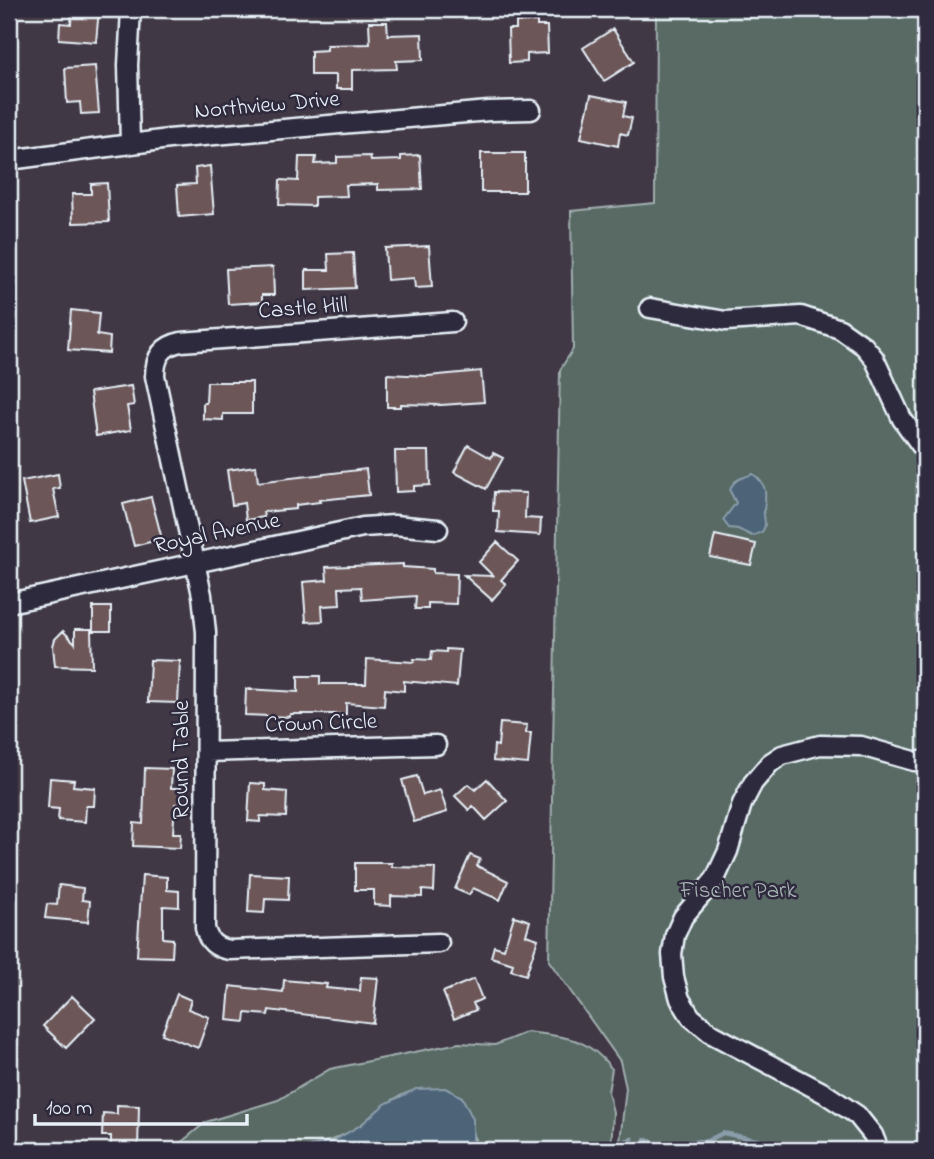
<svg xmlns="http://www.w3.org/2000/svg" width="934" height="1159" font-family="'Indie Flower',sans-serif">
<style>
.green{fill:#596b64;stroke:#a0aeae;stroke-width:2}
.water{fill:#4d6478;stroke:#8b9cab;stroke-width:2}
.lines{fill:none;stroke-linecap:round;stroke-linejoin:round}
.stream{stroke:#8b9cab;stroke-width:4.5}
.building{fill:#6c5759;stroke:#e8f1f8;stroke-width:2}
.street-casing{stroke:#e8f1f8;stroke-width:23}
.street{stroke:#2f2a3d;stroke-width:18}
.labels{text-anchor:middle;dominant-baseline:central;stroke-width:5;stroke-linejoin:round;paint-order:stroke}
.street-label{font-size:23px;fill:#e8f1f8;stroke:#2f2a3d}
.park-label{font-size:23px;fill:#a8b5b5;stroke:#2f2a3d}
</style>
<rect width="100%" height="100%" fill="#413845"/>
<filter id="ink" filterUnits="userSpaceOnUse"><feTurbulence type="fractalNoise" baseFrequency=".0143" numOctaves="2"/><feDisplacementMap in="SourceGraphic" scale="14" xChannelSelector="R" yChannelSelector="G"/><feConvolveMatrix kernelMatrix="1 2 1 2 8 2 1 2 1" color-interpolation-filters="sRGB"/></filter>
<g filter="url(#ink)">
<path class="green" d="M656 9H925V1150H619L626 1088 620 1061 549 961 560 370 573 349 571 211 655 203Z
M527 1032C565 1037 587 1036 612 1069L608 1092 613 1112 611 1150H473L475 1138 462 1097C435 1083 410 1087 385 1105 375 1111 368 1120 359 1126 343 1137 327 1142 308 1147L306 1150H166L178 1145 206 1122 278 1100 330 1069 459 1043 495 1045Z"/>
<path class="water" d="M753 474C768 485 766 494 764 510 763 520 768 523 762 532L752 536 738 529 729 528 723 520 736 503 730 491C733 478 743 478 753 474Z
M445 1088 462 1097 473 1119V1150H306L308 1147 333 1141 361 1125 385 1104 416 1089Z"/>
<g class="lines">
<path class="stream" d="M645 1139 662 1146 678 1149 688 1142 707 1141 723 1133 803 1150
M582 1150 605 1148 632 1139"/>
</g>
<path class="building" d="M72 9H99L96 42 59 39 60 23 71 24Z
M537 21V26H547L548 53 527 54V62L509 63 508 29H516V22Z
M369 22H387L388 35 422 34 423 60 396 61 397 69 352 70V89H336V75H311V51L327 50V45L370 44Z
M613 29 634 62 604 81 583 48Z
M95 66 99 113 81 114 80 102 67 103 65 68Z
M591 95 626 102 623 116 632 118 628 135 620 133 618 146 581 138Z
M481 153H525V192H481Z
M420 155 422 189 378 190V184L346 185 347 196 314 197V206L279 205 280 180 298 181 299 157H316L315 164 337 163V157L370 156 371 161 401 160V156Z
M210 166 214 214 179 217 177 185 196 184 195 168Z
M107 183 109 222 73 223 72 194H91V184Z
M429 246 432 287 415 288 414 278 387 280 385 248Z
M353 253 355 288 306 290V270H329L328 254Z
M273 267 274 295H262V302L228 304 226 269Z
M71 310 99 313 97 335 110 337 109 353 68 350Z
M481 371 484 402 441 405 401 404V407H387V374L428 376Z
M207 382H252V414H223V420L203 419V403H206Z
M131 386 134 405 127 406 131 430 96 436 90 392Z
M468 445 491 458 493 453 503 458 486 489 454 472Z
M395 451H429L430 485 414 486V491L396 492Z
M256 466 258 482 366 469 369 495 319 500 320 502 296 505V509L263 512 264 517 246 520 244 503 232 505 227 470Z
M58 474 60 488 53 489 59 517 30 523 22 481Z
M494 492 526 493 525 518 541 519 540 535 498 532 499 511H493Z
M151 497 162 539 134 546 123 504Z
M715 535 756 544 751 565 710 557Z
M497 542 518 561 501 580 506 584 492 600 464 575 493 576 479 562Z
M403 564V567L433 569V573L457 574 456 604 428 603V609H415L416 596 362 600 361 587 339 588 340 605 322 606 323 621 306 622 303 582 327 580 326 567Z
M93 607H111V631H93Z
M75 629H91L92 667 55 666 53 646 55 639 63 631 75 643Z
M446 649 460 650 457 686 404 681V691L385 689 384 706 346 703V714H290V717L245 715 246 689 298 692V676H320V684H366L367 659 414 662V659L431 660 432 651 446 652Z
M150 660 180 661 178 703 148 702Z
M500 723 527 725 526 733H531L528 764 493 761 494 745 498 746Z
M145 768 172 769 171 788H181V804H175L173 833H181L180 848 133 846 134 823 143 824Z
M417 776 423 795 440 790 447 812 414 822 402 780Z
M50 778 74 780 73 786 95 788 94 806H86L85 822 58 820 59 809 48 808Z
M487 779 507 801 486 820 473 806 469 810 455 796 468 784 475 790Z
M250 783 265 784V790L287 792 286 817 260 816V822L248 821Z
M470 855 480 859 477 866 508 881 500 900 473 888 469 895 455 889Z
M355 863H392V867L435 868 434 891 422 890V897L391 896V906L374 905V890H355Z
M250 874 289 876 288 900 265 899 264 913 248 912Z
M142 875 167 877V890L179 891V907L163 906V938L173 939 172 957 137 956Z
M59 885 83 888 82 900 90 901 88 922 45 918 47 904 57 905Z
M514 916 530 921 526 935 538 939 526 975 511 970 513 964 491 957 494 946 504 949Z
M361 977 378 978 373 1023 269 1010 268 1015 246 1013 245 1022 227 1020 230 986 283 992 284 980 327 984 326 988 360 991Z
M474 979 482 999 473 1003 476 1010 454 1019 443 992Z
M177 994 191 1000 188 1009 209 1017 198 1048 162 1034Z
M72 996 95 1018 66 1048 43 1026Z
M117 1105 139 1106 138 1150 111 1149V1136H102L103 1113 117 1114Z"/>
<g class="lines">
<g class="street-casing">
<path id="street" d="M130 143 128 65 131 9
M9 160 169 139 489 111 531 110
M650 308 726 321 801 316 840 329 864 346 874 358 902 419 925 451
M9 603 363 527 394 525 438 529
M207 752 436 745
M439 943 230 950C216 948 208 942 205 928L206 632 202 595 155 376C155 358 161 346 181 342L453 322
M879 1150 873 1135 857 1115 824 1093 712 1034 691 1017 680 999 674 977 672 954 675 935 683 917 715 879 728 851 742 804 753 783 770 763 782 755 820 745 861 746 914 761H925"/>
</g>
<use href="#street" class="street"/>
</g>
</g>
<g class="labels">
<g class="street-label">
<text transform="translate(267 106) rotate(-5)">Northview Drive</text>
<text transform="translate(303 309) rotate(-4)">Castle Hill</text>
<text transform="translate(217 534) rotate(-12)">Royal Avenue</text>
<text transform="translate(321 724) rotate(-2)">Crown Circle</text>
<text transform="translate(182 760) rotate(-90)">Round Table</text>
</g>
<g class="park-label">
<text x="738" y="891">Fischer Park</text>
</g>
</g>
<rect width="934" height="1159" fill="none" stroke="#2f2a3d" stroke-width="35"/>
<rect x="18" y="18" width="899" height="1124" fill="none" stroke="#e8f1f8" stroke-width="2.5" filter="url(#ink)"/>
<path d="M35 1114v10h212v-10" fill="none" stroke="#e8f1f8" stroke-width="3.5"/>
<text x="46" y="1114" font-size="21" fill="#e8f1f8" stroke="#2f2a3d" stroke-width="5" paint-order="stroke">100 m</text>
</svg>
